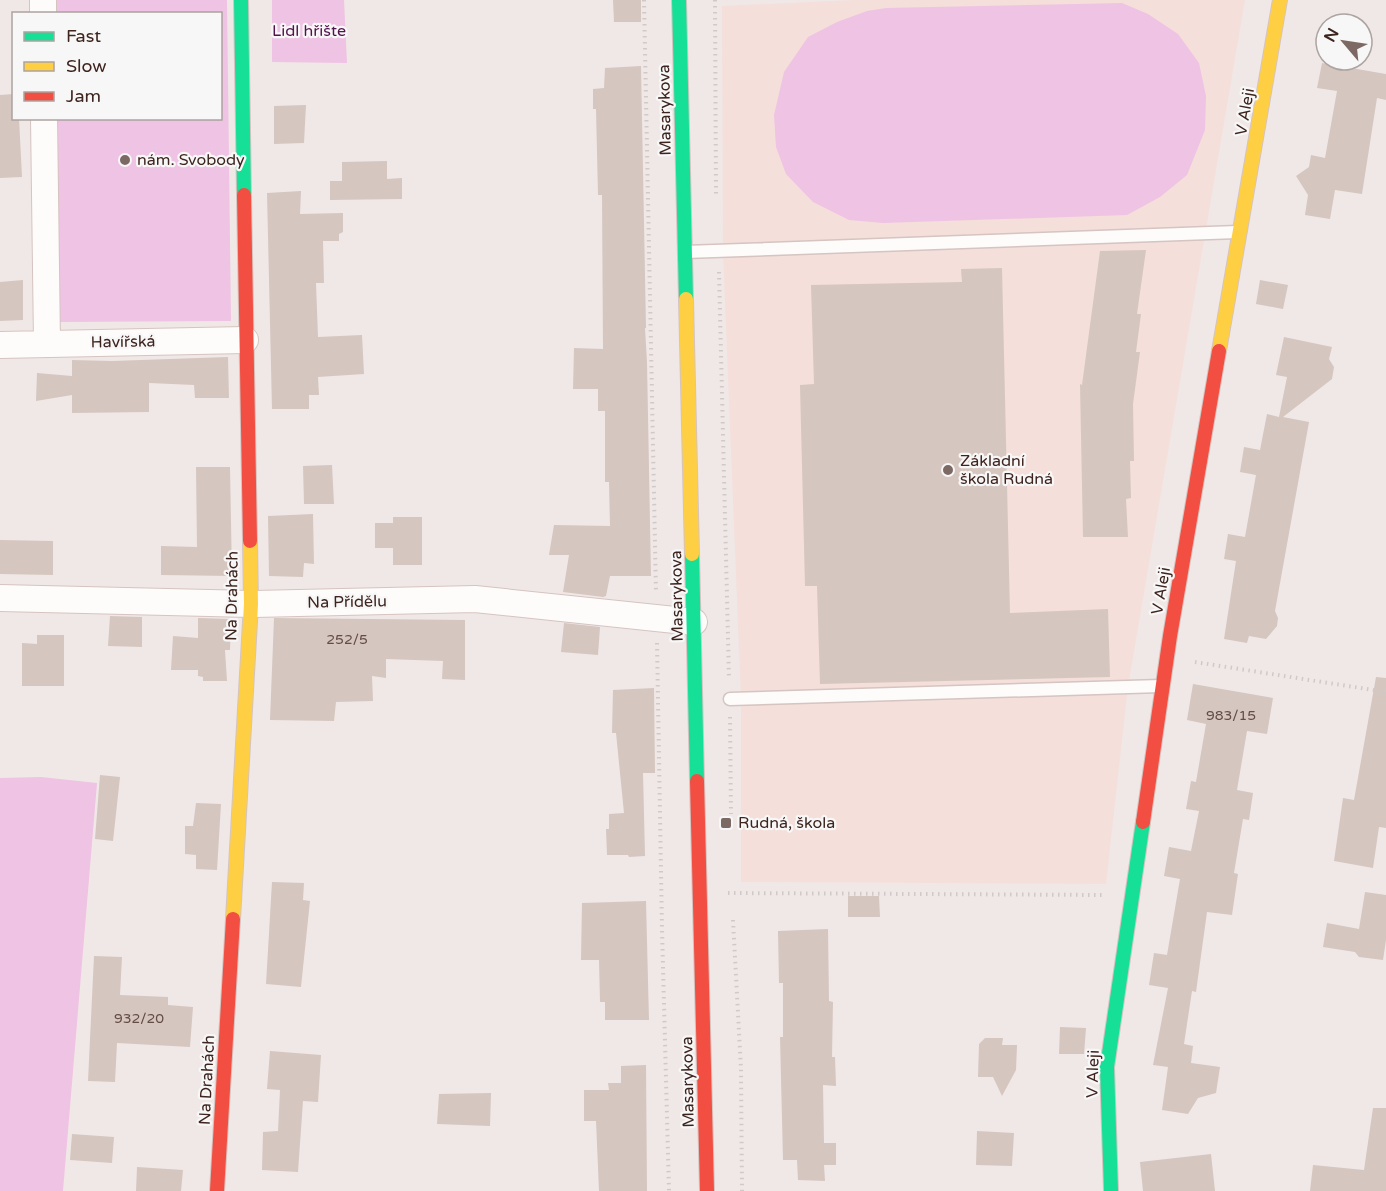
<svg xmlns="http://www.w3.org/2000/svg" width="1386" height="1191" font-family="'Varela Round',sans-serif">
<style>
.built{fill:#f4dfda}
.green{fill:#efc3e3}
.building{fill:#d5c6bf}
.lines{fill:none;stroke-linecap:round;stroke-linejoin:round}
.lane-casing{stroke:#d5c4c0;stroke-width:15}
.street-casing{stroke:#d5c4c0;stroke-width:28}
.fast-casing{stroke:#d5c4c0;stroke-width:16}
.slow-casing{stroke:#d5c4c0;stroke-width:16}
.jam-casing{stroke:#d5c4c0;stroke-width:16}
.path{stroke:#d0c9c7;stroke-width:4;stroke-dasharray:1.5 4.5;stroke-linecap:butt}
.lane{stroke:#fdfcfb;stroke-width:12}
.street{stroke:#fdfcfb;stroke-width:26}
.fast{stroke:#16e098;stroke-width:14}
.slow{stroke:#ffcf43;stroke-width:14}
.jam{stroke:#f24e42;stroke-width:14}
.poi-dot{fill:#7c6964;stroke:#f7f7f7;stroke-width:2}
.labels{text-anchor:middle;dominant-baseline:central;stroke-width:4.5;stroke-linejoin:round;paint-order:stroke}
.number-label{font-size:14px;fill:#644c46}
.park-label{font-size:16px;fill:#53124b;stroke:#f7f7f7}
.street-label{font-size:16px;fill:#3e241e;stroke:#f7f7f7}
.poi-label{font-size:16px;fill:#3e241e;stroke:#f7f7f7;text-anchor:start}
</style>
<rect width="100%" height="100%" fill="#f0e8e6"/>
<path class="built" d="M855 0H1245L1128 687 1106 884 741 882V699L723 252 722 6Z"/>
<path class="green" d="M54 0H227L231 321 59 322 56 119 220 118V14L54 13Z
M272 0H344L347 63 272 62Z
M1122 3 1148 14 1178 34 1199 63 1206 96 1205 130 1187 175 1160 197 1127 215 883 223 849 220 813 202 786 174 776 147 774 115 784 72 808 37 837 22 867 11 886 8Z
M41 777 97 783 63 1191H0V778Z"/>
<path class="building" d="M613 0H641V22H614Z
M1322 63 1386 74V100L1377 98 1362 194 1335 190 1330 219 1305 215 1308 195 1296 176 1309 167 1311 155 1325 158 1337 91 1317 88Z
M641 66 646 328H645L647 362 651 576H610L606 596 603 597 563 592 569 555H549L554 525 610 526 609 482H605V411H598V389H573L574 348 603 349 602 195H598L596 109H593V89L604 88 605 68Z
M14 94V118H19L22 177 0 178V95Z
M306 105 304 143 274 144V106Z
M387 161V179L402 178V199L330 200V181H342V162Z
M301 191 300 214 343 213V232L339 234V241H323L324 283H316L318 337 362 335 364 374 318 377 319 395H309V409H272L267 193Z
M1146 250 1137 314H1141L1136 352H1140L1133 404 1134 461H1130L1131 498 1126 499 1128 537H1083L1080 384 1082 385 1100 251Z
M1002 268 1010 613 1108 609 1110 677 820 684 817 586H805L800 385 814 384 811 285 962 282 961 269Z
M23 280V320L0 321V282Z
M1260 280 1288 285 1283 309 1256 304Z
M1284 337 1332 347 1329 359 1334 367 1332 379 1283 417 1309 422 1275 611 1278 618 1277 626 1266 639 1249 636 1247 643 1224 639 1236 561 1224 559 1228 534 1245 537 1256 475 1240 472 1244 447 1260 450 1267 414 1279 417 1287 377 1276 375Z
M228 357 229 398H195L194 385 149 383V412L72 413V395L36 401 37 373 72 376V360L112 361Z
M332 465 334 504H304L303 466Z
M196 467H230L232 576 161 575V546L197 547Z
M313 514 314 564 304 563 303 577 269 576 268 516Z
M393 517H422V565H393V548H375V523H393Z
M0 540 53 541V575L0 574Z
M110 616 142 617V647L108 646Z
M198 618 231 619 230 650H225L227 681H203V677L198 676V670H171L173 636 198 638Z
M274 618 465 620V680L442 679 443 661 386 659V678L372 676 373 701 336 702 334 721 270 720Z
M564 623 600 627 598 655 561 652Z
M37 635H64V686H22V643L37 644Z
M1376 677 1386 678V828L1379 827 1373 868 1334 861 1343 798 1354 800Z
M1193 684 1273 698 1267 734 1247 731 1237 790 1253 793 1249 820 1243 819 1234 873 1238 874 1232 915 1207 912 1196 992 1192 991 1184 1044 1193 1046 1191 1063 1220 1067 1216 1093 1198 1098 1188 1114 1162 1110 1168 1067 1153 1065 1168 988 1149 985 1154 953 1167 955 1180 879 1164 876 1169 847 1191 851 1199 811 1186 809 1191 781 1196 782 1206 724 1187 720Z
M654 688 655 773H643L645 856 629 857 628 855H607L606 829H609V814L624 813 616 733H612L613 690Z
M100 775 120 777 113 841 95 839Z
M196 803 221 804 217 870 196 869V855L185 854V826H193Z
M272 882 304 883 303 900 310 901 301 987 266 984Z
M1365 892 1386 895V940L1383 960 1359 957 1355 952 1323 947 1327 923 1359 929Z
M848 896H879L880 917H848Z
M646 901 649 1020H605V1002H600L599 960H581L582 903Z
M828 929 829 1001 833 1002 832 1057H835L836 1086 823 1085 824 1143H836V1165H824L825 1181 798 1180 797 1160H783L780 1037H783V983H779L778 931Z
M94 956 122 957 120 995 168 997V1005L193 1007 190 1047 117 1043 115 1082 88 1081Z
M1060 1027 1086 1028 1084 1054H1059Z
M985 1038H1003L1002 1045H1017L1016 1070 1002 1096 993 1077H978L979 1044Z
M270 1051 321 1055 318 1102 303 1101 298 1172 262 1170 263 1132 278 1131 280 1090 267 1089Z
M646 1065 647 1191H599L596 1121H584V1090H609L608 1083H621V1066Z
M491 1093 490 1126 437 1124 439 1094Z
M1373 1108H1386V1191H1310L1313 1165 1364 1170Z
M977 1131 1014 1133 1012 1166 976 1165Z
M72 1134 114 1137 112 1163 70 1160Z
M1211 1154 1215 1191H1143L1140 1162Z
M137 1167 183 1170 181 1191H136Z"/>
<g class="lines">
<g class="lane-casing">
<path id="lane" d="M685 252 1237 232
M730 699 1161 686"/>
</g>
<g class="street-casing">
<path id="street" d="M43 0V14
M44 118 47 343
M0 345 245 340
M0 598 251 604 475 599 694 622"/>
</g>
<g class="fast-casing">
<path id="fast" d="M241 0 244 195
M679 0 686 299
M692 554 697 781
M1111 1191 1107 1067 1143 822"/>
</g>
<g class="slow-casing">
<path id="slow" d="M686 299 692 554
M1219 351 1280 0
M233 919 251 604 250 541"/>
</g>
<g class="jam-casing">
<path id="jam" d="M244 195 250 541
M697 781 707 1191
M1143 822 1170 636 1219 351
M217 1191 233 919"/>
</g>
<path class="path" d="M644 0 656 593
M715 0 716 194
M719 272 729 679
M657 643 662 929 669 1191
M1195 662 1386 692
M730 717 731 814
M728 893 1104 895
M733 920 741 1069 742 1191"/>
<use href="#lane" class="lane"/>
<use href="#street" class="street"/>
<use href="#fast" class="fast"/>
<use href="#slow" class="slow"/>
<use href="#jam" class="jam"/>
</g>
<g class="poi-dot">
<circle cx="125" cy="160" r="6"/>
<circle cx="948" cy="470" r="6"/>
<rect x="720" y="817" width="12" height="12" rx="3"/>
</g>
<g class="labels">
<g class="number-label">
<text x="347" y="639">252/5</text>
<text x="1231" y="715">983/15</text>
<text x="139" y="1018">932/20</text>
</g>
<g class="park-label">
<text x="309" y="31">Lidl hřište</text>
</g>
<g class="street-label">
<text transform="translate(665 110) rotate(-91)">Masarykova</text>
<text transform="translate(1245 112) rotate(-80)">V Aleji</text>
<text transform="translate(123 342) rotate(-1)">Havířská</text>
<text transform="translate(1161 591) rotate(-80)">V Aleji</text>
<text transform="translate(232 596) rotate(-89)">Na Drahách</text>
<text transform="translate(677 596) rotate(-91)">Masarykova</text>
<text transform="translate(347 602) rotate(-1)">Na Přídělu</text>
<text transform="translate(1093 1074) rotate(-88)">V Aleji</text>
<text transform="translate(207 1080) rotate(-87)">Na Drahách</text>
<text transform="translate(688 1082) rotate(-91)">Masarykova</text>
</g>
<g class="poi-label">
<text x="137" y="160">nám. Svobody</text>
<text x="960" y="461">Základní<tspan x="960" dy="18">škola Rudná</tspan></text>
<text x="738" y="823">Rudná, škola</text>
</g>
</g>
<rect x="12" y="12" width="210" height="108" fill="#f7f7f7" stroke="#ada3a0" stroke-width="1.5"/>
<rect x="24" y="32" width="30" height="9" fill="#16e098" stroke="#ada3a0" stroke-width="1.5"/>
<text x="66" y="42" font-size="18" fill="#3e241e">Fast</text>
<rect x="24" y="62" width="30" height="9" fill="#ffcf43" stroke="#ada3a0" stroke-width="1.5"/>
<text x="66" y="72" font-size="18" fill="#3e241e">Slow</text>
<rect x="24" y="92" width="30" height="9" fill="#f24e42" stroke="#ada3a0" stroke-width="1.5"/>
<text x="66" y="102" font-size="18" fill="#3e241e">Jam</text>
<g transform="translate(1344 42) rotate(299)"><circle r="28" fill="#f7f7f7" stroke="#ada3a0" stroke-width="1.5"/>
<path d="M0-4.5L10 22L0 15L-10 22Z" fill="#7c6964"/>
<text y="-9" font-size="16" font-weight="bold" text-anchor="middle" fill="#3e241e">N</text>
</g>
</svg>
